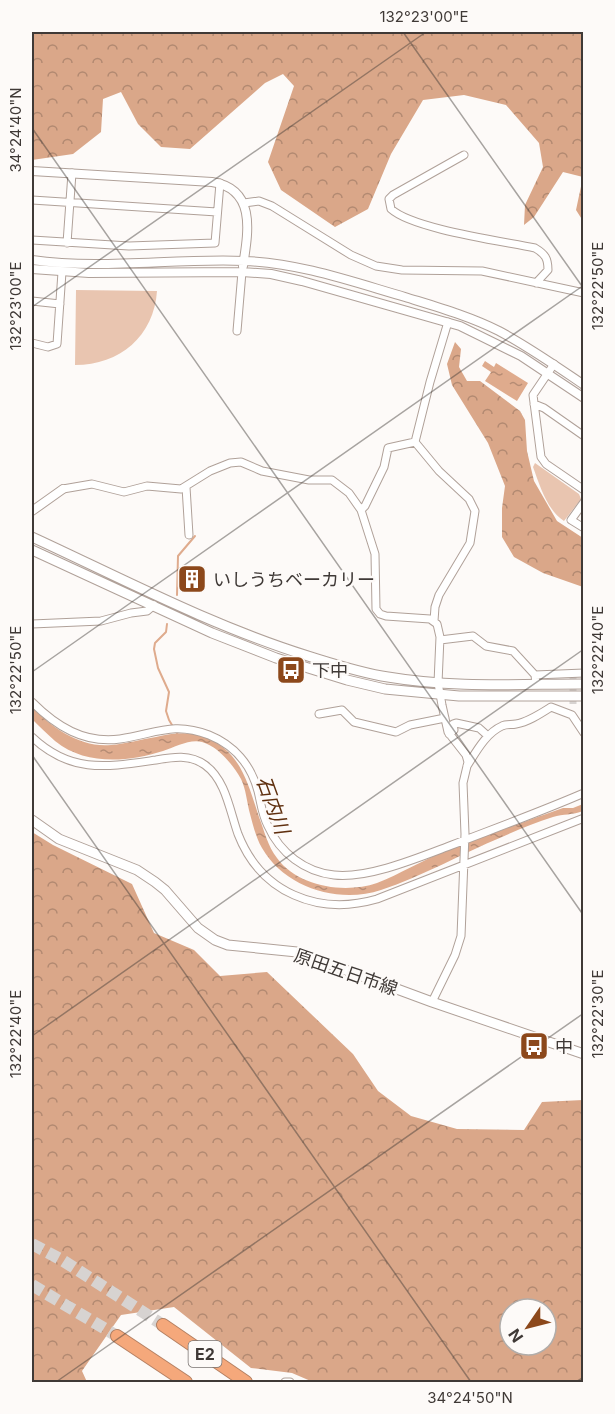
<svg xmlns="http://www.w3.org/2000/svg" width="615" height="1414" font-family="Inter,'Noto Sans JP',sans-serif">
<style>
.green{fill:#e9c5b0}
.forest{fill:url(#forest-crowns);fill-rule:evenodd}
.water{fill:url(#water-ripples)}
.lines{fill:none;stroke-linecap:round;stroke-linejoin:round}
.stream{stroke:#dfab8d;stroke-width:2}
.minor-tunnel{stroke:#d7d3d1;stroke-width:7;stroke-dasharray:7 3.5;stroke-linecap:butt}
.motorway-tunnel{stroke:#d7d3d1;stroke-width:12;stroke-dasharray:12 6;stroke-linecap:butt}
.minor-casing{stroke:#b0a199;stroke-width:9}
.tertiary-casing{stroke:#b0a199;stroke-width:10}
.secondary-casing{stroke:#b0a199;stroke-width:11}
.motorway-casing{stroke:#b58163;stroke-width:14}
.minor{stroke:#fff;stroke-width:7}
.tertiary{stroke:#fff;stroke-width:8}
.secondary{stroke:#fff;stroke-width:9}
.motorway{stroke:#f5a87b;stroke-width:12}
.ticks{fill:none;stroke:#3f3936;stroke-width:1.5;stroke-opacity:0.45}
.labels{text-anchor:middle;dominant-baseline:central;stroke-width:5;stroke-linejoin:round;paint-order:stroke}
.shield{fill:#fdfaf8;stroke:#787370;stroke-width:1.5}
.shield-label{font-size:16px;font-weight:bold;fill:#3f3936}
.poi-label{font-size:18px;fill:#3f3936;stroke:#fdfaf8;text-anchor:start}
.street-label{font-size:18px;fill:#3f3936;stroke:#fdfaf8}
.water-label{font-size:20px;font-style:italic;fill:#5f2f0e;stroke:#fdfaf8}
.neatline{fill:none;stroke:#3f3936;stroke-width:2}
.ticks-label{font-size:15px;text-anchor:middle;fill:#3f3936}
</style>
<defs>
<pattern id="forest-crowns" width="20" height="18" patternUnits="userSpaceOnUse" patternTransform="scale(1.5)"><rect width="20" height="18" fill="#daa789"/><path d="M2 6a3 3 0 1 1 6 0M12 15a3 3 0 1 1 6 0" fill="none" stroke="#b28971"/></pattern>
<pattern id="water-ripples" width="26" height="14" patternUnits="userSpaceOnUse" patternTransform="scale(1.5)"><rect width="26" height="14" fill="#dfab8d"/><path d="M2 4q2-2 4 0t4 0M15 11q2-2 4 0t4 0" fill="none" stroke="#b68c74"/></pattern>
</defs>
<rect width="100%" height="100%" fill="#fdfaf8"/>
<path class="green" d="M76 290 157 291C154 336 120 365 75 365Z
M535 463 579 494 581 499 564 521C547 510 540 486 533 467Z"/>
<path class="forest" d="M32 32H583V221L576 210 583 177 563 172 534 217 524 225 525 205 543 167 539 143 506 105 464 95 423 100 391 154 368 209 335 227 281 190 268 162 294 86 283 74 265 83 190 149 161 147 138 124 121 92 103 99 101 132 73 154 32 160Z
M455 342 461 349 459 367 467 381H480L520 411 525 420 527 451 534 481 557 521 583 538V587L543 573 514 557 502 537V508L505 486 488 443 452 385 447 364Z
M32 832 53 845 132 884 154 933 194 950 220 976 267 972 353 1054 378 1091 411 1116 457 1129 524 1130 542 1102 583 1100V1382H313L292 1373 251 1368 174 1307 121 1315 82 1371 87 1382H32ZM510 1309H546V1345H510Z"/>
<path class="water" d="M485 361 494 367 496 363 528 383 517 401 485 381 491 372 482 366Z
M32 707C52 728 81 748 111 745 126 744 141 739 156 737 172 733 189 731 205 737 241 751 248 784 259 817 264 830 268 847 277 858 298 887 345 894 377 883 400 874 421 861 443 852 483 837 523 822 563 808H573L583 804V811C573 815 563 814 553 817 536 822 518 830 502 837 461 854 423 876 381 890 339 904 285 888 262 848 256 838 253 825 250 814 247 803 246 789 241 779 233 765 219 747 202 742 189 739 176 747 163 751 128 762 86 766 55 741 47 734 39 726 32 719Z"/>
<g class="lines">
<path class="stream" d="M177 595 178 556 195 536
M167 624 166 632 155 643 154 649 158 668 169 692 166 711 169 720 178 735"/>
<path class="minor-tunnel" d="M573 704V674"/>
<path class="motorway-tunnel" d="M32 1244 62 1260 163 1325
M32 1285 117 1336"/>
<g class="minor-casing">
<path id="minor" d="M464 155 393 195 389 199 391 209C413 229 502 241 535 248 545 254 548 258 548 270L536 283
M32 200 217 212
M244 203 259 201 272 206 351 255 376 266 402 270 482 271 584 293
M32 240 129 246 215 243 220 183
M67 243 72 173
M32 301 60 304
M237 331 242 272
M32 343 48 347 57 344 62 272
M554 364 533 395 541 457 546 464 584 490
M534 404 544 408 584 436
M415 442 439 471 469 499 475 511 470 543 439 595 435 607 434 621
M186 487 189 535
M63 489 92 484 124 492 147 486 181 489 210 471 230 463 241 462 262 471 309 480H332L349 493 361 510
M584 502 571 520 584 528
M32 624 101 621 131 613 147 611 154 605
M440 640 473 636 486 646 513 651 535 675 536 684
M535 675 584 673
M32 702C56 726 84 744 120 739 155 734 173 721 209 735 234 745 251 765 258 791 261 803 262 815 268 826 280 853 305 872 334 875 368 879 420 857 452 845 496 828 540 812 584 793
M319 714 342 710 354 722 396 732 410 725 445 718
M449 734 454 730 453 724 456 723 479 728 488 736
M32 737C71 774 107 767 156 760 173 757 190 754 205 765 226 780 230 812 238 834 261 893 318 916 377 899L584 818
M467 766C476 752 486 733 502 726 506 724 511 725 516 724 528 722 540 714 551 707L572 715 584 733
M432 1002 455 955 461 936 465 834 463 783 468 762 466 755 448 732 442 705 438 683 440 637 437 624 430 619 386 616 380 614 376 609 375 554 361 510 365 506 384 467 388 448 415 442 430 382 448 322
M285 1382H290"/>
</g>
<g class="tertiary-casing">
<path id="tertiary" d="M32 171 212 182C257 189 248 233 243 266
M32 260C102 270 174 258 245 261 300 263 353 282 405 297 437 307 469 316 499 331 529 347 556 366 584 385
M32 269 89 273 242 272 271 274 302 281 460 326 521 356 584 398
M32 511 63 489"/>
</g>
<g class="secondary-casing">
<path id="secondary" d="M32 537C123 579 212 626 308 656 334 664 361 673 388 677 452 688 518 684 584 684
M32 550 212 633 276 658 347 680 385 689 459 696H584
M32 820 59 839 137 870 155 882 165 890 198 928 215 940 228 945 297 952 432 1002 584 1054"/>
</g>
<g class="motorway-casing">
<path id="motorway" d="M163 1325 246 1382
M117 1336 186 1382"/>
</g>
<use href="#minor" class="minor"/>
<use href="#tertiary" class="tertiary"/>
<use href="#secondary" class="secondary"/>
<use href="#motorway" class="motorway"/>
</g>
<path class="ticks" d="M403 32 584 289M32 128 584 916M32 307 426 32M32 672 584 285M32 755 471 1382M32 1036 584 649M56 1382 584 1013M576 1382 584 1377"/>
<defs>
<g id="building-square" transform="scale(1.5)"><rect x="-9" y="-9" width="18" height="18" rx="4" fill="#8c481b" stroke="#fdfaf8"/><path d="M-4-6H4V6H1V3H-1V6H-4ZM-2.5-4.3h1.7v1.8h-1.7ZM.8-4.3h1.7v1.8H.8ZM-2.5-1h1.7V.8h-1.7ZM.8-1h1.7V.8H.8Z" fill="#fff"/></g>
<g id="bus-square" transform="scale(1.5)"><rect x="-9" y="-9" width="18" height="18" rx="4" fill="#8c481b" stroke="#fdfaf8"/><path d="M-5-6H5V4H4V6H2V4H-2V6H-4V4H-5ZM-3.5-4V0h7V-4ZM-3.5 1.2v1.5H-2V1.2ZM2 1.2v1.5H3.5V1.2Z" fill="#fff"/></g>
</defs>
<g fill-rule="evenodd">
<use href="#building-square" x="192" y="579"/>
<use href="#bus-square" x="291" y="670"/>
<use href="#bus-square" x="534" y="1046"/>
</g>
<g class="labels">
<rect class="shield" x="188.5" y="1341" width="33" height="26" rx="4.5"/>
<g class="shield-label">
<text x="205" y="1354">E2</text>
</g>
<g class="poi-label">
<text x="213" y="579">いしうちベーカリー</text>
<text x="312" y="670">下中</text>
<text x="555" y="1046">中</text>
</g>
<g class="street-label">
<text transform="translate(346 972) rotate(19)">原田五日市線</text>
</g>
<g class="water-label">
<text transform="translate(273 805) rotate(70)">石内川</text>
</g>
</g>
<rect width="615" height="1414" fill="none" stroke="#fdfaf8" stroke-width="66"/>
<g transform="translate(528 1327) rotate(235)"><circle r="28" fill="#fdfaf8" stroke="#b1adaa" stroke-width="1.5"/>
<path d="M0-4.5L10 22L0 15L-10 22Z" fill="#8c481b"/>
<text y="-9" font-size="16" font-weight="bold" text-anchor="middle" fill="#3f3936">N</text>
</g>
<rect x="33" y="33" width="549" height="1348" class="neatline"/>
<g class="ticks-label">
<text x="424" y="22">132°23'00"E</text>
<text transform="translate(16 130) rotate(-90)" y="5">34°24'40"N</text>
<text transform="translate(598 286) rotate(-90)" y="5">132°22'50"E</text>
<text transform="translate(16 306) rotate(-90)" y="5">132°23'00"E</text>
<text transform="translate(598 650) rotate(-90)" y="5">132°22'40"E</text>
<text transform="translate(16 670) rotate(-90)" y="5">132°22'50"E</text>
<text transform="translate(598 1014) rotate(-90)" y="5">132°22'30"E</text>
<text transform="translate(16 1034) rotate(-90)" y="5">132°22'40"E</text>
<text x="470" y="1403">34°24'50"N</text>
</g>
</svg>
